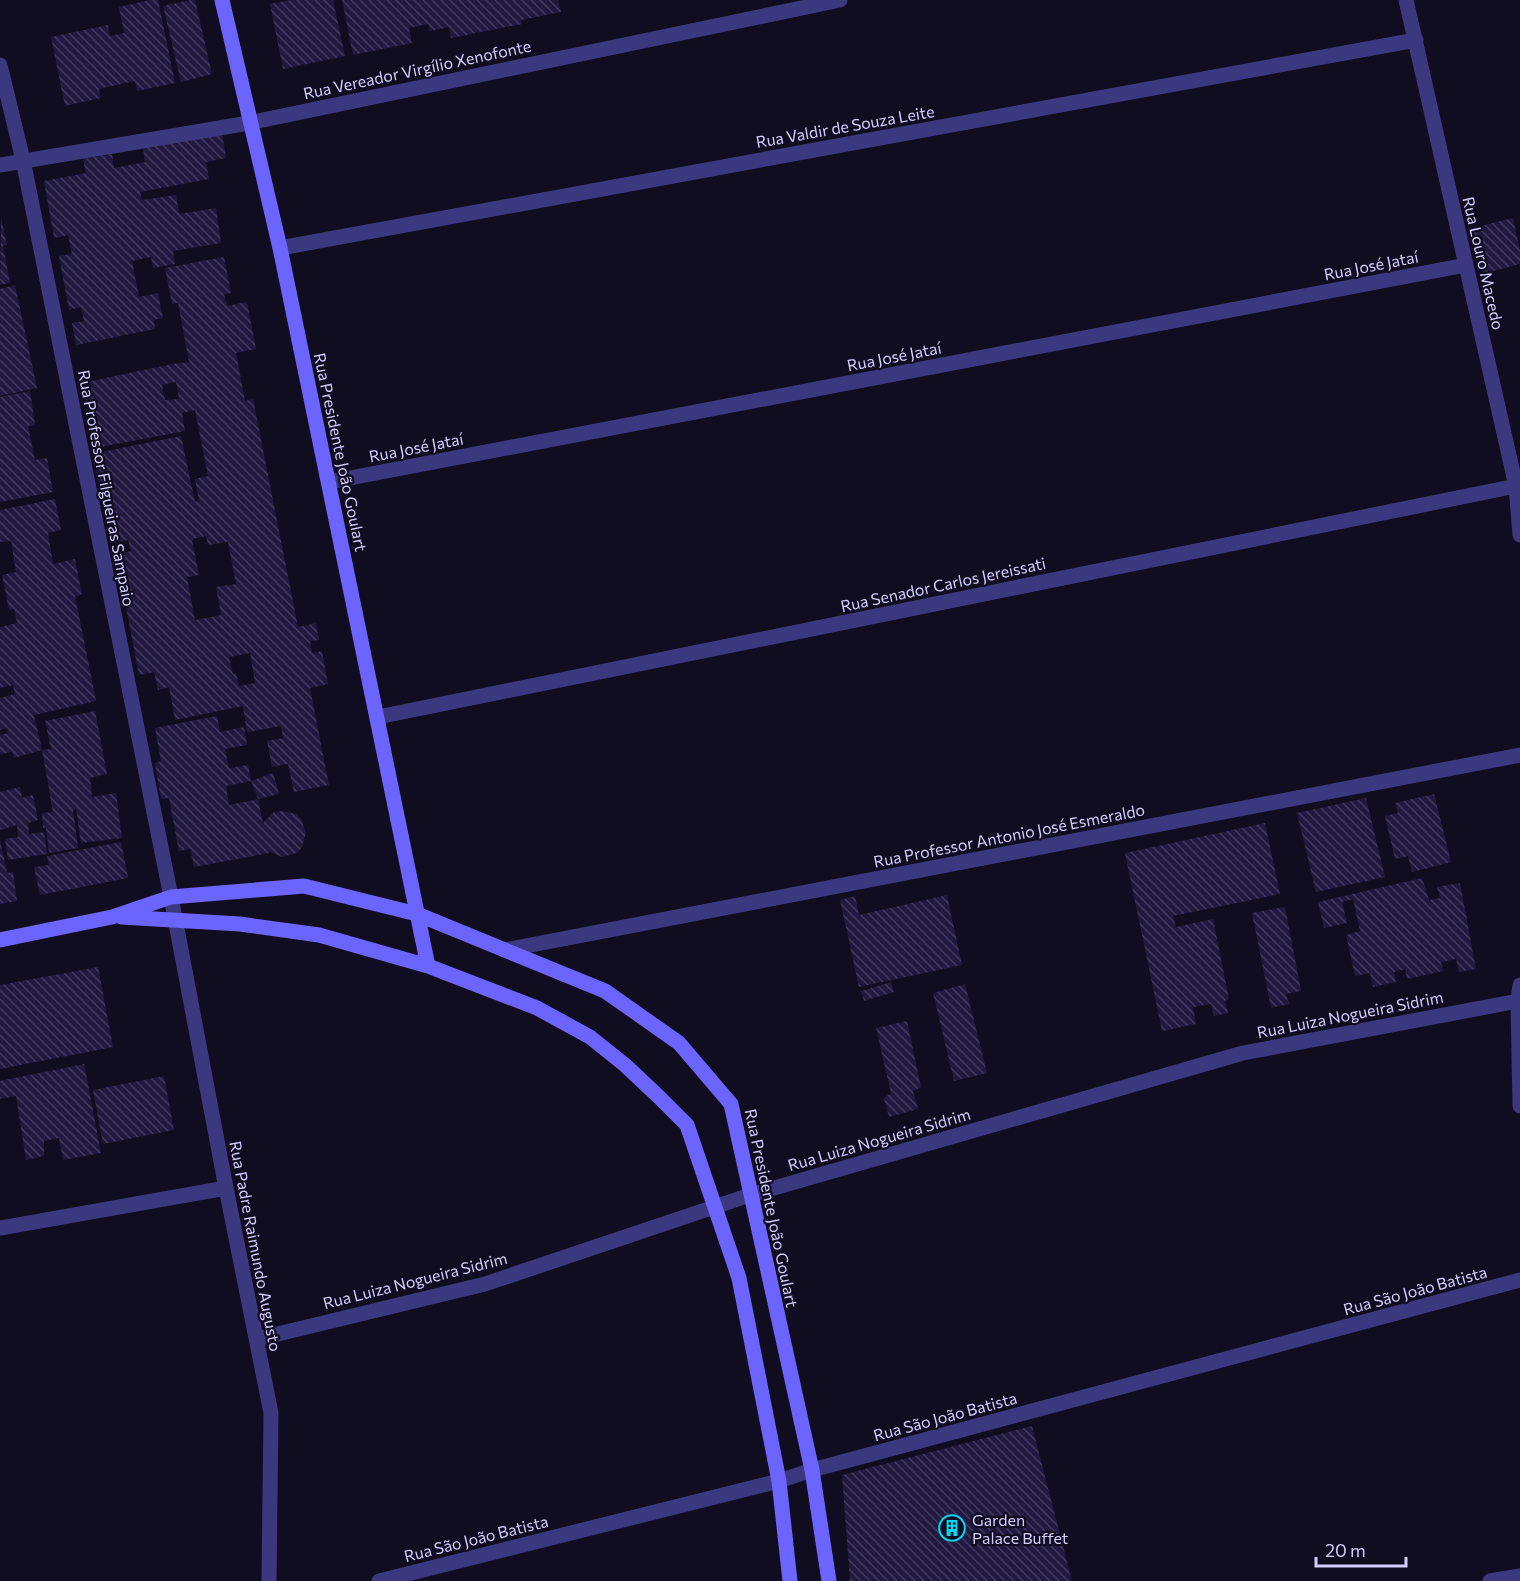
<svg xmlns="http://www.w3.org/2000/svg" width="1520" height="1581" font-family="Commissioner,sans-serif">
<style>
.building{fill:url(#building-back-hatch);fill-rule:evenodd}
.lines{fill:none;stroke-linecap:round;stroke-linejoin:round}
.street{stroke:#3c387f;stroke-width:15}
.secondary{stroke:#6c64fe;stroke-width:15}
.labels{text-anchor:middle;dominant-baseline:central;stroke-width:4.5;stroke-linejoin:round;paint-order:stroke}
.street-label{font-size:16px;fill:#d3ccff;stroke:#110d20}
.poi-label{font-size:16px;fill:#d3ccff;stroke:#110d20;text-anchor:start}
</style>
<defs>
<pattern id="building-back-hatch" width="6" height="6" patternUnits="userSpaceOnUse" patternTransform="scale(1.5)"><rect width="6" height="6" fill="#221941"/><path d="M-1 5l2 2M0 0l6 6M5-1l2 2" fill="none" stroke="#41395e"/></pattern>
</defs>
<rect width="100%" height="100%" fill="#110d20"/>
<path class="building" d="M150 0H158L175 83 137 91 135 81 99 89 101 98 65 106 51 37 108 25 110 36 124 33 119 7Z
M190 0H195L212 74 181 82 163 6Z
M290 0H333L345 56 283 69 270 4Z
M342 0H558L561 12 521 20 522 24 451 38 449 27 430 31 428 24 409 28 412 43 353 55Z
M222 133 226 158 206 162 209 179 140 192 142 200 176 195 179 214 216 208 221 243 173 251 175 264 153 268 151 257 132 261 139 297 158 293 163 318 154 320 155 329 76 345 72 323 84 321 81 307 69 310 59 256 72 254 68 235 54 238 44 181 86 173 83 159 112 154 114 168 145 162 143 148Z
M1 218 7 245 3 246 10 283 0 285Z
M1513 218 1520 251V264L1482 274 1472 228Z
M224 257 231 293 224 294 227 306 247 302 256 349 236 353 245 401 253 399 298 627 316 623 319 640 310 641 312 653 322 651 328 684 310 688 329 785 294 792 288 764 272 767 267 741 283 738 281 726 247 732 243 706 175 720 169 687 158 690 154 672 139 675 116 554 131 551 128 540 113 543 92 454 181 436 195 502 199 501 195 479 208 476 195 410 182 413 185 431 95 448 82 383 172 364 189 362 178 303 172 304 165 268ZM176 382 179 399 165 400 162 385ZM206 536 208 545 228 542 236 584 216 587 221 615 195 620 187 577 199 575 192 539ZM250 653 255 683 239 686 236 673 233 674 229 657Z
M15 285 37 388 0 396V289Z
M30 391 35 425 28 426 35 460 47 458 53 492 0 502V397Z
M55 499 61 530 48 533 53 564 75 559 82 594 75 596 96 701 34 715 42 750 51 749 45 721 95 711 107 774 90 778 92 797 116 793 122 838 81 843 76 809 73 810 78 848 49 853 46 827 43 828 42 813 53 812 42 750 14 758 12 752 0 754V735L8 733 7 728 0 730V698L15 694 13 685 0 688V627L17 623 14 609 9 610 2 575 16 572 11 541 0 542V510Z
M217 716 220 732 244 727 247 745 225 749 229 768 248 765 251 781 226 786 229 805 258 799 251 781 273 773 279 794 258 799 263 823 274 812 282 811 296 814 301 819 306 833 302 847 297 853 282 857 268 851 269 853 194 867 190 849 179 851 169 798 161 799 155 763 161 761 155 728Z
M20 787 22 798 33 795 38 820 28 823 29 834 44 832 47 854 8 860 5 839 18 837 17 825 0 830V792Z
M1434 794 1451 862 1412 872 1408 856 1395 859 1385 816 1398 813 1395 803Z
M1366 798 1385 877 1316 892 1297 813Z
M1265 823 1280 894 1173 916 1176 927 1213 919 1229 999 1225 1001 1228 1013 1214 1016 1211 1004 1193 1007 1196 1024 1162 1031 1125 853Z
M0 840 7 873 13 872 17 901 0 904Z
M121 842 128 878 40 895 34 867 49 865 47 856Z
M1422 878 1429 900 1440 898 1437 887 1460 883 1476 969 1459 972 1456 959 1441 962 1443 971 1407 979 1405 969 1394 972 1396 982 1373 987 1370 973 1355 976 1346 935 1360 931 1353 899 1342 902 1347 923 1324 928 1318 902Z
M947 895 962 965 859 987 840 900 855 896 859 915Z
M1285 907 1301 991 1286 994 1289 1004 1271 1008 1252 913Z
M98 967 113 1047 0 1069V985Z
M891 982 894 992 864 1001 861 991Z
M965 984 987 1073 954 1081 933 993Z
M907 1021 921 1087 913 1091 918 1109 889 1117 884 1098 891 1093 876 1028Z
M84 1064 101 1153 63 1160 59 1138 44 1141V1156L26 1160 16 1096 0 1099V1081Z
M164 1076 174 1130 103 1144 93 1090Z
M1032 1426 1072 1581H850L842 1475Z"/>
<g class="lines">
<path class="street" d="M1406 0 1516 486 1520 535
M0 65 23 160 171 897 226 1188 271 1413 269 1581
M0 165 249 123 840 0
M280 248 1416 40
M329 482 1466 265
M378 717 1516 486
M505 950 1520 755
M1520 985 1518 1001 1520 1106
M0 1228 226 1188
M257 1339 485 1284 750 1195 1243 1053 1518 1001
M379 1581 779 1481 812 1470 1520 1280
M1490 1581 1520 1576"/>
<path class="secondary" d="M222 0 280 248 428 966
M121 917 240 924 319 935 428 966 537 1008 590 1037 625 1065 659 1097 687 1125 739 1278 779 1481 790 1581
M0 940 112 917 171 897 304 886 417 914 605 991 679 1043 731 1104 812 1470 829 1581"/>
</g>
<defs>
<g id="building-ring" transform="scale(1.35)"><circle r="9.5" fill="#110d20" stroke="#02d7f5" stroke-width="1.5"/><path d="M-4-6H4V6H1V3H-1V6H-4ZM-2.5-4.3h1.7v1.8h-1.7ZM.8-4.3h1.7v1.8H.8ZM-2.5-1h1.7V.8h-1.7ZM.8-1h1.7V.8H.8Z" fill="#02d7f5"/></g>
</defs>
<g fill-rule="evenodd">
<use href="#building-ring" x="952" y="1528"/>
</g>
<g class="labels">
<g class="street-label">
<text transform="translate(417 69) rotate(-12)">Rua Vereador Virgílio Xenofonte</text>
<text transform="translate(845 126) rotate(-10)">Rua Valdir de Souza Leite</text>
<text transform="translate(1484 263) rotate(77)">Rua Louro Macedo</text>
<text transform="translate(1371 265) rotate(-11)">Rua José Jataí</text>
<text transform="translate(894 356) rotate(-11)">Rua José Jataí</text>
<text transform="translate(416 447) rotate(-11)">Rua José Jataí</text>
<text transform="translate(341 452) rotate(78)">Rua Presidente João Goulart</text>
<text transform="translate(107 488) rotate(79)">Rua Professor Filgueiras Sampaio</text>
<text transform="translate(943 584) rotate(-12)">Rua Senador Carlos Jereissati</text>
<text transform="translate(1009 835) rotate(-11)">Rua Professor Antonio José Esmeraldo</text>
<text transform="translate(1350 1014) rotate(-11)">Rua Luiza Nogueira Sidrim</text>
<text transform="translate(879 1139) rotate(-16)">Rua Luiza Nogueira Sidrim</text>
<text transform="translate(772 1208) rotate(78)">Rua Presidente João Goulart</text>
<text transform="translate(256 1246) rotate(79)">Rua Padre Raimundo Augusto</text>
<text transform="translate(415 1280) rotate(-14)">Rua Luiza Nogueira Sidrim</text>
<text transform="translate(1415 1290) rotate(-15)">Rua São João Batista</text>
<text transform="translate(945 1416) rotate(-15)">Rua São João Batista</text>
<text transform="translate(476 1538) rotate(-14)">Rua São João Batista</text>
</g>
<g class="poi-label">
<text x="972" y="1519">Garden<tspan x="972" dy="18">Palace Buffet</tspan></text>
</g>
</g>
<path d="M1316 1557v9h90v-9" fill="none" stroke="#d3ccff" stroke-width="3"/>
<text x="1325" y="1557" font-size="18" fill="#d3ccff" stroke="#110d20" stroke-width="4.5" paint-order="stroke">20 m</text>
</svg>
